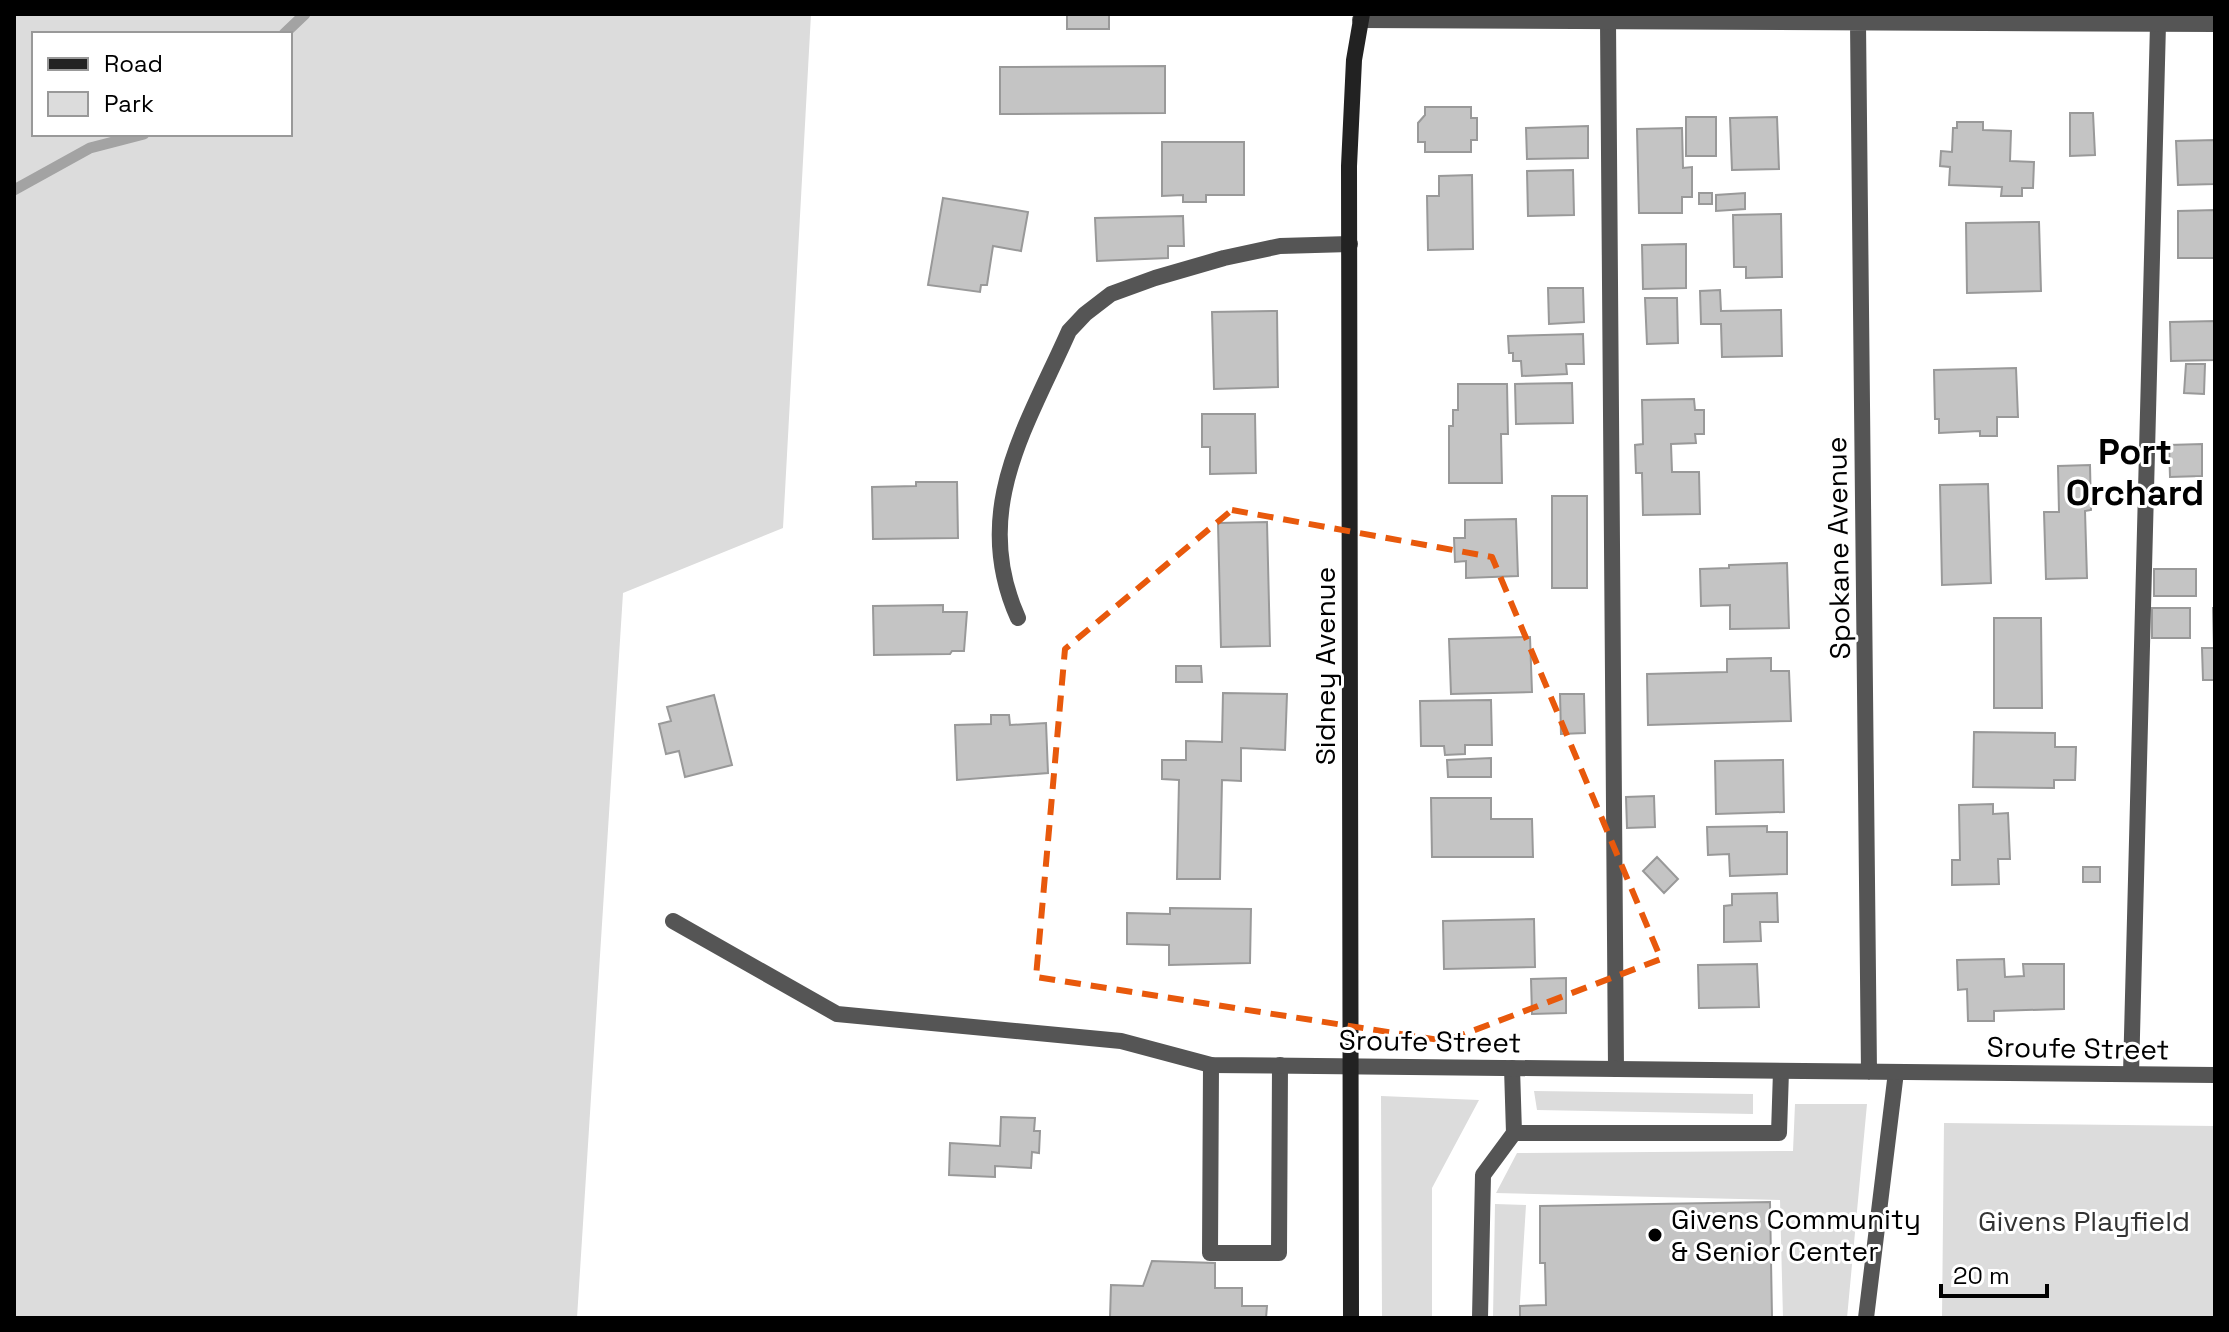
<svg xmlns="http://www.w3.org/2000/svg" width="2229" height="1332" font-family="'Space Grotesk',sans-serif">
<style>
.green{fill:#dcdcdc;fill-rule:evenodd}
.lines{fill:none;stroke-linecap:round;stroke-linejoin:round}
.stream{stroke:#a3a3a3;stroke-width:11}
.building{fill:#c4c4c4;stroke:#999;stroke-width:2}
.service{stroke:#555;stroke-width:16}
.minor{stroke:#555;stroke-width:16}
.secondary{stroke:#222;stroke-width:16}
.marked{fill:none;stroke:#e8590c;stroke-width:6;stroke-dasharray:16 10;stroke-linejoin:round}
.poi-dot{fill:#000;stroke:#fff;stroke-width:3}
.labels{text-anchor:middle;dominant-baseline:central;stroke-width:6;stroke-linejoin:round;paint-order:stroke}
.street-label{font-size:28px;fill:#000;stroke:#fff}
.poi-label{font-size:28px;fill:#000;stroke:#fff;text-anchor:start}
.park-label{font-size:28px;fill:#333;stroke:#fff}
.district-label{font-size:36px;font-weight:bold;fill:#000;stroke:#fff}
</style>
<rect width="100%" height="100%" fill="#fff"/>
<path class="green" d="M14 14H811L783 528 623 593 577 1318H14ZM34 34H290V134H34Z
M1534 1091 1753 1094V1114L1537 1110Z
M1381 1096 1479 1100 1432 1188V1318H1382Z
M1795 1104H1867L1847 1318H1783L1780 1200 1496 1193 1517 1153 1793 1151Z
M1944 1123 2215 1126V1318H1942Z
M1495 1204 1526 1205 1519 1318H1493Z"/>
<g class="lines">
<path class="stream" d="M284 34 305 14
M14 190 90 148 144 134"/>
</g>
<path class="building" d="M1067 14H1109V29H1067Z
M1165 66V113L1000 114V67Z
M1425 107H1471V118H1477V140H1471V152H1425V142H1418V123L1425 115Z
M2070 113H2093L2095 155 2070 156Z
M1686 117H1716V156H1686Z
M1777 117 1779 169 1732 170 1730 118Z
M1957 122H1983V130L2011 131 2010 161 2034 162 2033 188H2022V196H2001L2002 187 1949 185 1950 167 1940 166 1941 151 1952 152 1953 128H1957Z
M1588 126V158L1527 159 1526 128Z
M1682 128 1683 168 1692 167V197H1682V213H1639L1637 129Z
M2215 140V184L2178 185 2176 141Z
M1162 142H1244V195H1206V202H1183V195L1162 196Z
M1573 170 1574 215 1528 216 1527 171Z
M1472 175 1473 249 1428 250 1427 196H1439V176Z
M1699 193H1712V204H1699Z
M1745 193V209L1716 211V195Z
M943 198 1028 212 1021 251 993 246 987 285H981L980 292 928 285Z
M2215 210V258H2178V211Z
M1781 214 1782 277 1746 278V267H1734L1733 215Z
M1183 216 1184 246H1168V258L1097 261 1095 218Z
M2039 222 2041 291 1967 293 1966 223Z
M1686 244V288L1643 289 1642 245Z
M1548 288H1583L1584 322 1549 324Z
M1720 290 1721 311 1781 310 1782 356 1722 357 1721 324H1701L1700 291Z
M1645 298H1677L1678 343 1647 344Z
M1277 311 1278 387 1214 389 1212 312Z
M2215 321V360L2171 361 2170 322Z
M1583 334 1584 364H1566L1567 374 1522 376 1521 361H1513V353H1509L1508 336Z
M2186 364H2205L2204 394 2184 393Z
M2016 368 2018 417H1997V436H1980V431L1939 433V419H1935L1934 370Z
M1572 383 1573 423 1516 424 1515 384Z
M1458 384H1507L1508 434H1501L1502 483H1449V426H1453V410H1458Z
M1694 399 1695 410H1704V434H1695L1696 443 1671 444 1672 472H1699L1700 514 1643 515 1642 473H1636L1635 445 1643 444 1642 400Z
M1202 414H1255L1256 473 1210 474V447H1202Z
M2202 444V476L2170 477 2169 445Z
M2090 465 2091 510 2085 511 2087 578 2046 579 2044 512H2059L2058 466Z
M916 482H957L958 538 873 539 872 487 916 486Z
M1988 484 1991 583 1942 585 1940 485Z
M1552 496H1587V588H1552Z
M1516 519 1518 576 1466 578V561L1455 562 1454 538H1465V520Z
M1267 522 1270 646 1221 647 1218 523Z
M1787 563 1789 628 1730 629V605L1701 606 1700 569 1729 568V565Z
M2154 569H2196V596H2154Z
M943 605V612H967L964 651H952L950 654 874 655 873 606Z
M2152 608H2190V638H2152Z
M2213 608H2215V680H2203L2202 648H2214Z
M1994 618H2041L2042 708H1994Z
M1530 637 1532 692 1451 694 1449 639Z
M1771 658V671H1789L1791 721 1648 725 1647 674 1727 672V659Z
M1176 666H1201L1202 682H1176Z
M1223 693 1287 694 1285 750 1241 748V781L1222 780 1220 879H1177L1179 780 1162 779V760H1186V741L1222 742Z
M1560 694H1584L1585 733 1561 734Z
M714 695 732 765 685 777 679 751 666 754 659 724 671 721 667 707Z
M1491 700 1492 745H1465V754L1445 755 1444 746H1421L1420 701Z
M991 715H1009L1010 725 1046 723 1048 773 957 780 955 725 991 724Z
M1974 732 2055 733V747H2076L2075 780H2054V788L1973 787Z
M1491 758V777H1448L1447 760Z
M1783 760 1784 812 1716 814 1715 761Z
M1654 796 1655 827 1627 828 1626 797Z
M1431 798H1491V819H1532L1533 857H1432Z
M1993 804V814L2008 813 2010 859H1998L1999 884 1952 885V860H1960L1959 805Z
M1767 826V832H1787V874L1730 876 1729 854 1708 855 1707 827Z
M1657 857 1678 879 1664 893 1643 871Z
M2083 867H2100V882H2083Z
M1777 893 1778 922H1760L1761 941 1724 942V906L1732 905V894Z
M1170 908 1251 909 1250 963 1169 965V945L1127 944V913L1170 914Z
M1534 919 1535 967 1444 969 1443 921Z
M2004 959 2005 977 2024 976 2023 964H2064V1009L1994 1011V1021H1968L1967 989 1958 990 1957 960Z
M1757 964 1759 1007 1699 1008 1698 965Z
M1566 978V1013L1532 1014 1531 979Z
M1001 1117 1035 1118 1034 1131H1040L1039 1153 1032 1152 1031 1168 995 1166V1177L949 1175 950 1143 1000 1146Z
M1770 1202 1772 1318H1520V1306L1546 1305 1545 1263H1540V1206Z
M1152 1261 1215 1263V1288H1242V1306H1267L1266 1318H1110L1111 1285 1143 1286Z"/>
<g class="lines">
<path class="service" d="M1608 21 1616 1069
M1018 618C970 511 1026 428 1069 331L1085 314 1111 294 1155 278 1224 258 1280 246 1350 244
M1211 1065 1210 1253H1279L1280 1065
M2131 1074 2158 24
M1514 1133H1779L1781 1071
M1480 1318 1483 1175 1514 1133 1512 1068
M1866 1318 1896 1072"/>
<path class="minor" d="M1360 20 2215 24
M1858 23 1869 1072
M673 921 837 1014 1121 1041 1211 1065 2215 1075"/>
<path class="secondary" d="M1351 1318 1349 166 1354 60 1362 14"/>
</g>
<path class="marked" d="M1232 510 1492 557 1661 959 1446 1041 1036 977 1065 649Z"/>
<circle class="poi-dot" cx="1655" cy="1235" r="8"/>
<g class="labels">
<g class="street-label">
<text transform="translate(1838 548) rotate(-91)">Spokane Avenue</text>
<text transform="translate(1325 666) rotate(-90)">Sidney Avenue</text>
<text transform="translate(1430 1041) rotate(1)">Sroufe Street</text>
<text transform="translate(2078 1048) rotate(1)">Sroufe Street</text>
</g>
<g class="poi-label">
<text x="1671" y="1219">Givens Community<tspan x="1671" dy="32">&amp; Senior Center</tspan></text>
</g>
<g class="park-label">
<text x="2084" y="1221">Givens Playfield</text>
</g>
<g class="district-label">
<text x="2135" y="452">Port<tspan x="2135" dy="41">Orchard</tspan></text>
</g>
</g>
<rect width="2229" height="1332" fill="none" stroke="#000000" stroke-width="32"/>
<rect x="32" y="32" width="260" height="104" fill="#ffffff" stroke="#999999" stroke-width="2"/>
<rect x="48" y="58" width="40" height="12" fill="#222222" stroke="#999999" stroke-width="2"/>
<text x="104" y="72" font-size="24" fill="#000000">Road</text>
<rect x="48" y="92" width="40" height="24" fill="#dcdcdc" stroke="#999999" stroke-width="2"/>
<text x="104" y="112" font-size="24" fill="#000000">Park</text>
<path d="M1941 1284v12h106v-12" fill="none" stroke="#000000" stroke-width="4"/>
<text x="1953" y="1284" font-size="24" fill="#000000" stroke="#ffffff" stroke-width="6" paint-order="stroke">20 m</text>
</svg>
